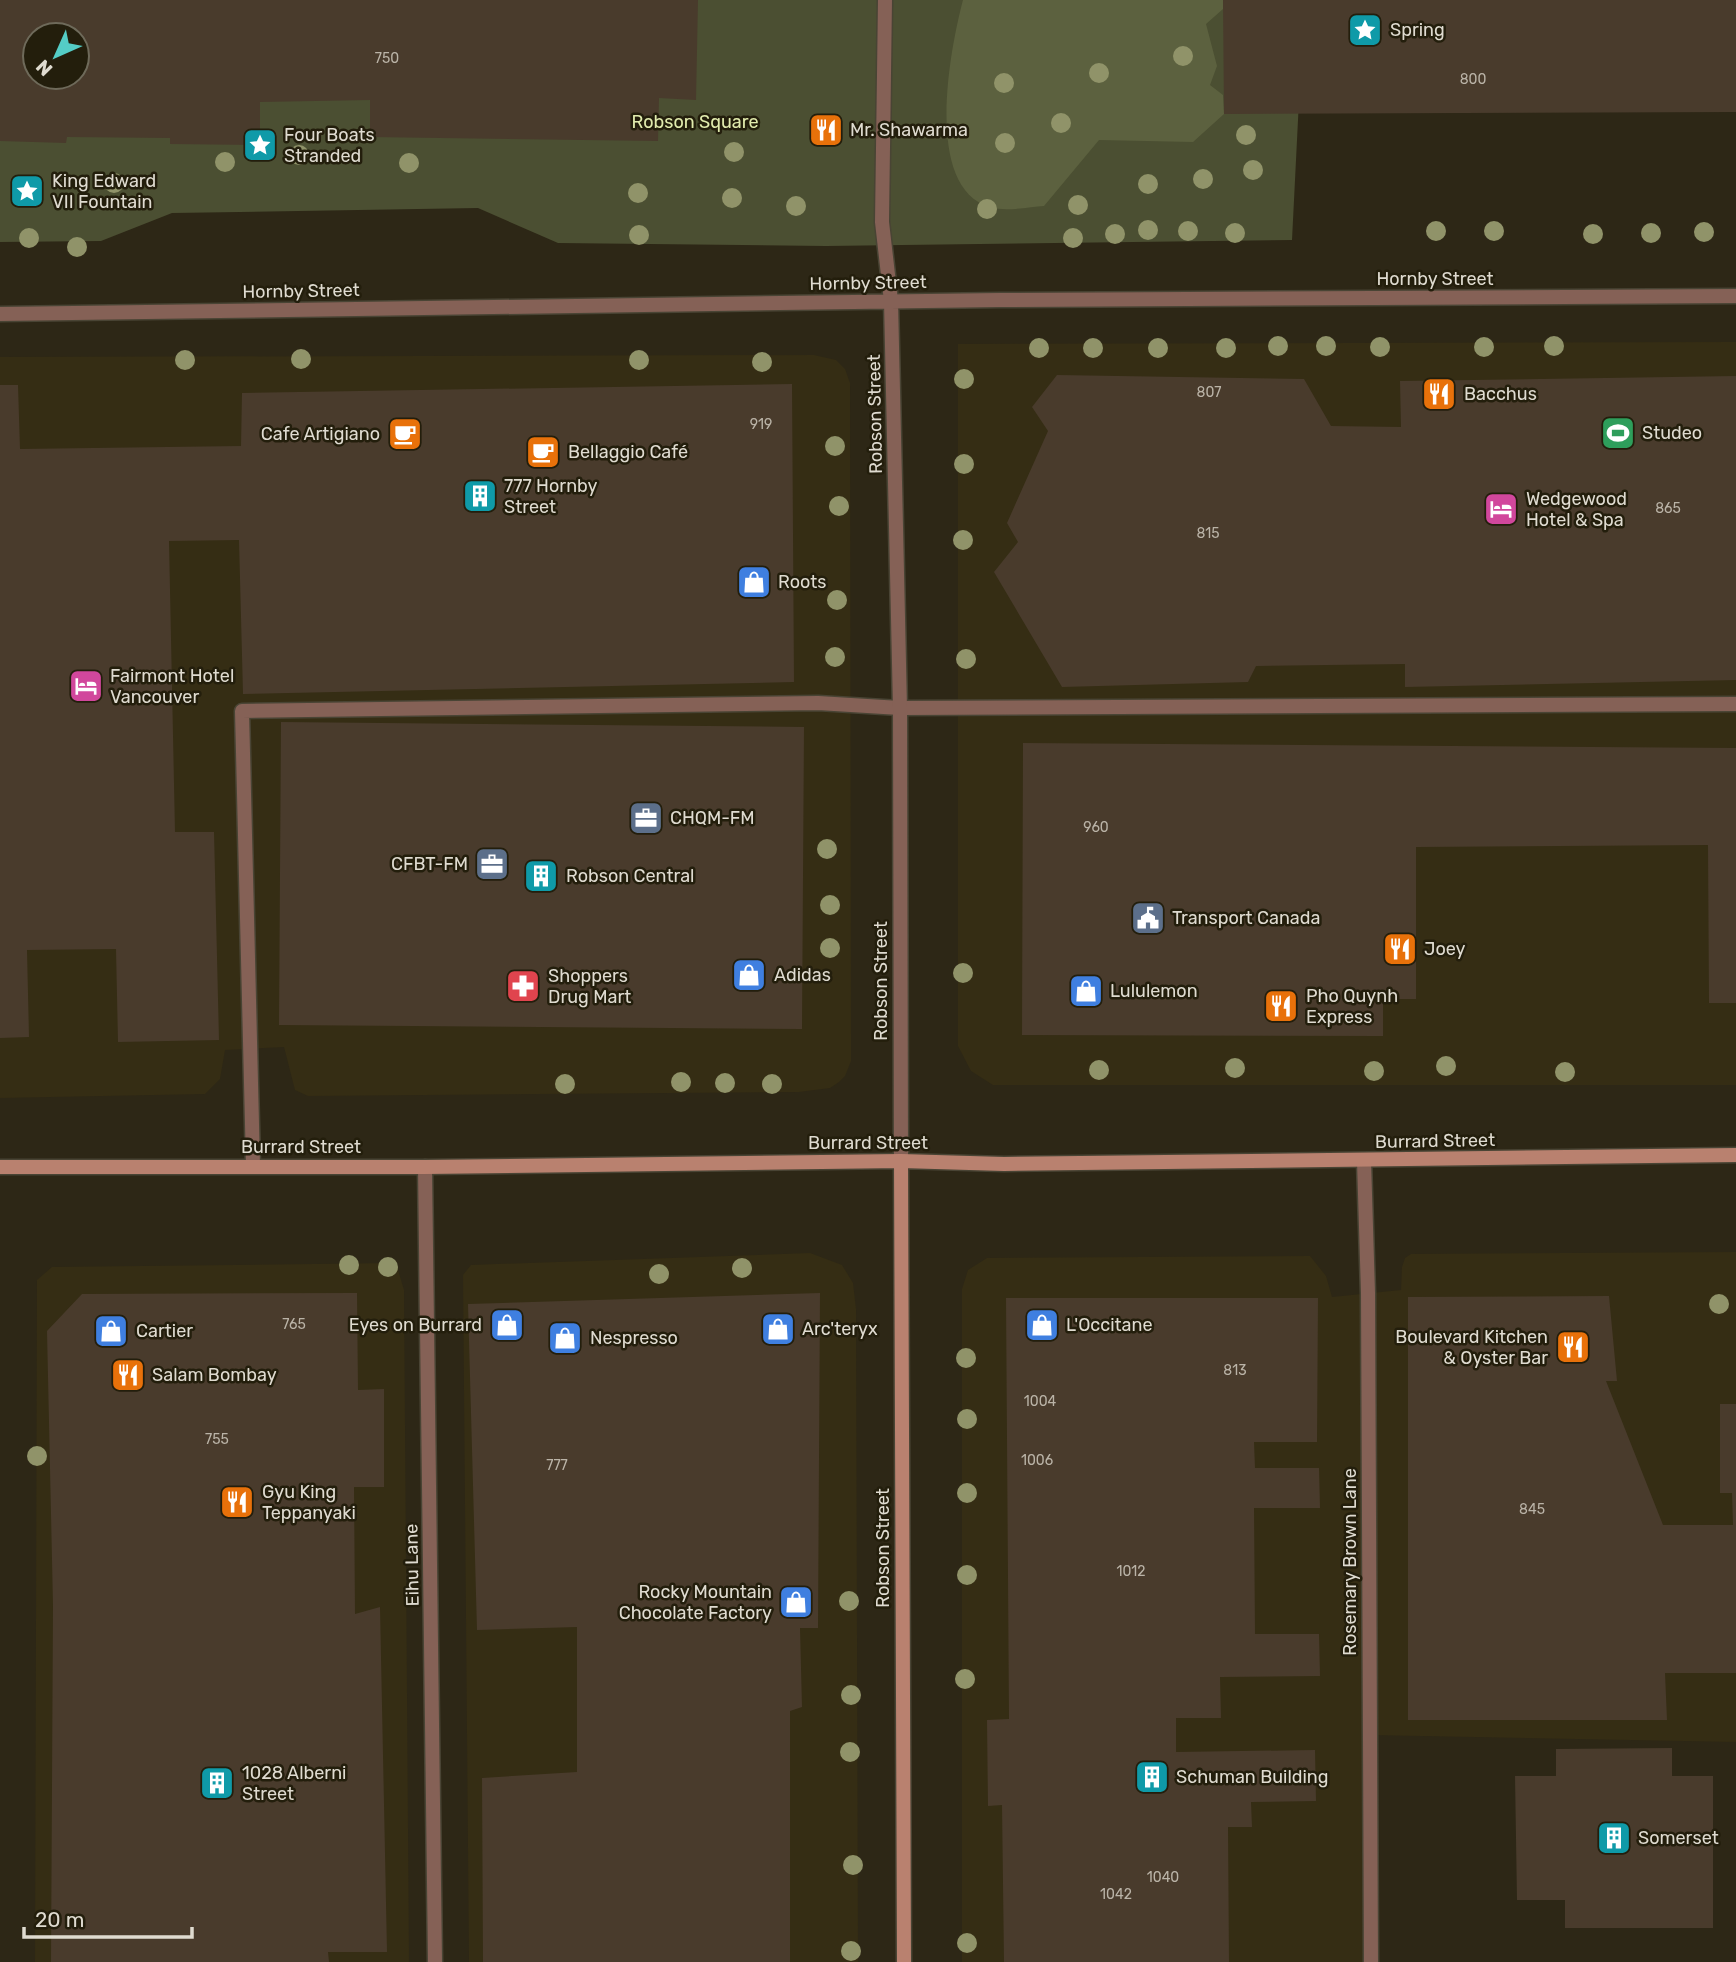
<svg xmlns="http://www.w3.org/2000/svg" width="1736" height="1962" font-family="Rubik,sans-serif">
<style>
.built{fill:#352d14}
.green{fill:#4b4f32;fill-rule:evenodd}
.forest{fill:#5c613f}
.building{fill:#493b2c;fill-rule:evenodd}
.lines{fill:none;stroke-linecap:round;stroke-linejoin:round}
.service-casing{stroke:#494434;stroke-width:17}
.pedestrian-casing{stroke:#494434;stroke-width:17}
.tertiary-casing{stroke:#494434;stroke-width:17}
.secondary-casing{stroke:#494434;stroke-width:17}
.service{stroke:#856156;stroke-width:14}
.pedestrian{stroke:#856156;stroke-width:14}
.tertiary{stroke:#856156;stroke-width:14}
.secondary{stroke:#b9816f;stroke-width:14}
.tree{fill:#909369}
.labels{text-anchor:middle;dominant-baseline:central;stroke-width:5;stroke-linejoin:round;paint-order:stroke}
.number-label{font-size:14px;fill:#bab3a7}
.poi-label{font-size:18px;fill:#dfdbd0;stroke:#231e0c;text-anchor:start}
.park-label{font-size:18px;fill:#e1ebad;stroke:#231e0c}
.street-label{font-size:18px;fill:#dfdbd0;stroke:#231e0c}
</style>
<rect width="100%" height="100%" fill="#2d2716"/>
<path class="built" d="M1736 342V1085H993L971 1071 958 1046V344Z
M814 355 836 360 845 369 850 383 851 1036V1061L845 1076 839 1082 830 1088 799 1092 308 1096 295 1090 284 1047 225 1050 220 1079 205 1094 0 1098V357Z
M1736 1252V1742L1370 1735 1371 1962H962V1289L968 1270 987 1258 1310 1256 1326 1276 1332 1297 1401 1290 1402 1267 1405 1258 1411 1254Z
M810 1253 842 1265 853 1283 856 1309 858 1962H469L463 1275 471 1265Z
M396 1263 404 1290 409 1962H35L37 1280 52 1267Z"/>
<path class="green" d="M0 0H1304L1292 240 826 246 558 243 478 208 172 213 101 241 0 242ZM35 35H77V77H35Z"/>
<path class="forest" d="M963 0H1223V9L1206 24 1217 66 1210 85 1223 95 1224 114 1193 142 1099 140 1044 206C1029 207 1005 212 990 207 923 188 950 49 963 0Z"/>
<path class="building" d="M0 0H698L696 100 659 98 658 141 370 137V100L260 102V145L170 144V138L67 137 66 143 0 141ZM35 35H77V77H35Z
M1223 0H1736V112L1224 114Z
M1057 375 1304 379 1331 426 1401 427 1400 381 1736 376V680L1405 687V664L1256 666 1248 682 1062 687 994 572 1018 542 1007 523 1048 431 1032 407Z
M792 384 794 682 243 694 239 540 169 541 175 832H214L219 1040 118 1042 116 949 27 950 29 1037 0 1038V385H18L20 449 241 446 242 393Z
M281 722 804 727 802 1029 279 1025Z
M1023 743 1736 748V1003H1709L1708 845 1416 847V999H1383V1036L1022 1035Z
M357 1293 358 1390 384 1389V1487H354L355 1614 380 1607 387 1952H328L329 1962H51L53 1605 47 1331 82 1294Z
M820 1293 818 1628H800L802 1707 790 1711V1962H483L482 1778 577 1772V1627L477 1630 468 1304Z
M1609 1296 1617 1381H1606L1663 1525H1733L1732 1493H1720V1404H1736V1673H1665L1667 1720H1408V1297Z
M1006 1298H1318L1317 1442H1254L1255 1468H1319L1320 1508H1254L1255 1634H1319L1320 1676 1220 1677 1221 1718H1176V1752L1315 1750 1316 1801 1251 1802 1252 1827H1228L1229 1962H1004L1002 1805 988 1806 987 1720 1009 1719Z
M1672 1748V1776H1713V1928H1565V1900H1517L1515 1776H1556V1749Z"/>
<g class="lines">
<g class="service-casing">
<path id="service" d="M1364 1161 1368 1293 1371 1962
M253 1165 242 711 818 703 900 708 1736 704
M425 1167 435 1962"/>
</g>
<g class="pedestrian-casing">
<path id="pedestrian" d="M885 0 882 222 891 301"/>
</g>
<g class="tertiary-casing">
<path id="tertiary" d="M891 301 900 708 901 1161
M0 314 1000 300 1736 296"/>
</g>
<g class="secondary-casing">
<path id="secondary" d="M901 1161 904 1962
M0 1167H425L901 1161 1004 1164 1736 1155"/>
</g>
<use href="#service" class="service"/>
<use href="#pedestrian" class="pedestrian"/>
<use href="#tertiary" class="tertiary"/>
<use href="#secondary" class="secondary"/>
</g>
<g class="tree">
<circle cx="1183" cy="56" r="10"/>
<circle cx="1099" cy="73" r="10"/>
<circle cx="1004" cy="83" r="10"/>
<circle cx="1061" cy="123" r="10"/>
<circle cx="1246" cy="135" r="10"/>
<circle cx="1005" cy="143" r="10"/>
<circle cx="734" cy="152" r="10"/>
<circle cx="299" cy="155" r="10"/>
<circle cx="225" cy="162" r="10"/>
<circle cx="409" cy="163" r="10"/>
<circle cx="1253" cy="170" r="10"/>
<circle cx="1203" cy="179" r="10"/>
<circle cx="114" cy="183" r="10"/>
<circle cx="1148" cy="184" r="10"/>
<circle cx="638" cy="193" r="10"/>
<circle cx="732" cy="198" r="10"/>
<circle cx="1078" cy="205" r="10"/>
<circle cx="796" cy="206" r="10"/>
<circle cx="987" cy="209" r="10"/>
<circle cx="1148" cy="230" r="10"/>
<circle cx="1188" cy="231" r="10"/>
<circle cx="1436" cy="231" r="10"/>
<circle cx="1494" cy="231" r="10"/>
<circle cx="1704" cy="232" r="10"/>
<circle cx="1235" cy="233" r="10"/>
<circle cx="1651" cy="233" r="10"/>
<circle cx="1115" cy="234" r="10"/>
<circle cx="1593" cy="234" r="10"/>
<circle cx="639" cy="235" r="10"/>
<circle cx="29" cy="238" r="10"/>
<circle cx="1073" cy="238" r="10"/>
<circle cx="77" cy="247" r="10"/>
<circle cx="1278" cy="346" r="10"/>
<circle cx="1326" cy="346" r="10"/>
<circle cx="1554" cy="346" r="10"/>
<circle cx="1380" cy="347" r="10"/>
<circle cx="1484" cy="347" r="10"/>
<circle cx="1039" cy="348" r="10"/>
<circle cx="1093" cy="348" r="10"/>
<circle cx="1158" cy="348" r="10"/>
<circle cx="1226" cy="348" r="10"/>
<circle cx="301" cy="359" r="10"/>
<circle cx="185" cy="360" r="10"/>
<circle cx="639" cy="360" r="10"/>
<circle cx="762" cy="362" r="10"/>
<circle cx="964" cy="379" r="10"/>
<circle cx="835" cy="446" r="10"/>
<circle cx="964" cy="464" r="10"/>
<circle cx="839" cy="506" r="10"/>
<circle cx="963" cy="540" r="10"/>
<circle cx="837" cy="600" r="10"/>
<circle cx="835" cy="657" r="10"/>
<circle cx="966" cy="659" r="10"/>
<circle cx="827" cy="849" r="10"/>
<circle cx="830" cy="905" r="10"/>
<circle cx="830" cy="948" r="10"/>
<circle cx="963" cy="973" r="10"/>
<circle cx="1446" cy="1066" r="10"/>
<circle cx="1235" cy="1068" r="10"/>
<circle cx="1099" cy="1070" r="10"/>
<circle cx="1374" cy="1071" r="10"/>
<circle cx="1565" cy="1072" r="10"/>
<circle cx="681" cy="1082" r="10"/>
<circle cx="725" cy="1083" r="10"/>
<circle cx="565" cy="1084" r="10"/>
<circle cx="772" cy="1084" r="10"/>
<circle cx="349" cy="1265" r="10"/>
<circle cx="388" cy="1267" r="10"/>
<circle cx="742" cy="1268" r="10"/>
<circle cx="659" cy="1274" r="10"/>
<circle cx="1719" cy="1304" r="10"/>
<circle cx="966" cy="1358" r="10"/>
<circle cx="967" cy="1419" r="10"/>
<circle cx="37" cy="1456" r="10"/>
<circle cx="967" cy="1493" r="10"/>
<circle cx="967" cy="1575" r="10"/>
<circle cx="849" cy="1601" r="10"/>
<circle cx="965" cy="1679" r="10"/>
<circle cx="851" cy="1695" r="10"/>
<circle cx="850" cy="1752" r="10"/>
<circle cx="853" cy="1865" r="10"/>
<circle cx="967" cy="1943" r="10"/>
<circle cx="851" cy="1951" r="10"/>
</g>
<defs>
<g id="sight-square" transform="scale(1.75)"><rect x="-9" y="-9" width="18" height="18" rx="4" fill="#0f9aa8" stroke="#231e0c"/><path d="M0-6L1.8-2.2L6-1.7L2.9 1.2L3.7 5.4L0 3.3L-3.7 5.4L-2.9 1.2L-6-1.7L-1.8-2.2Z" fill="#fff"/></g>
<g id="restaurant-square" transform="scale(1.75)"><rect x="-9" y="-9" width="18" height="18" rx="4" fill="#e8710a" stroke="#231e0c"/><path d="M-5-6h1v4h1v-4h1v4h1v-4h1v5L-1.5 .5V6h-2V.5L-5-1ZM5-6V6H3V1.5H1.5Q1.5-4 5-6Z" fill="#fff"/></g>
<g id="stadium-square" transform="scale(1.75)"><rect x="-9" y="-9" width="18" height="18" rx="4" fill="#2e9e5b" stroke="#231e0c"/><path d="M0-5a6.5 5 0 1 0 0 10a6.5 5 0 1 0 0-10ZM-3.5-1.8h7v3.6h-7Z" fill="#fff"/></g>
<g id="cafe-square" transform="scale(1.75)"><rect x="-9" y="-9" width="18" height="18" rx="4" fill="#e8710a" stroke="#231e0c"/><path d="M-5.5-4.5H6V0H3Q3 3.5 0 3.5H-2.5Q-5.5 3.5-5.5 0ZM3-3.2v2h1.7v-2ZM-6 4.5H4V6H-6Z" fill="#fff"/></g>
<g id="building-square" transform="scale(1.75)"><rect x="-9" y="-9" width="18" height="18" rx="4" fill="#0f9aa8" stroke="#231e0c"/><path d="M-4-6H4V6H1V3H-1V6H-4ZM-2.5-4.3h1.7v1.8h-1.7ZM.8-4.3h1.7v1.8H.8ZM-2.5-1h1.7V.8h-1.7ZM.8-1h1.7V.8H.8Z" fill="#fff"/></g>
<g id="hotel-square" transform="scale(1.75)"><rect x="-9" y="-9" width="18" height="18" rx="4" fill="#d1479c" stroke="#231e0c"/><path d="M-6-4.5h1.5V1H6V5H4.5V3h-9V5H-6ZM-4 0a1.8 1.8 0 1 1 3.6 0ZM.5 0V-2.5h3Q6-2.5 6 0Z" fill="#fff"/></g>
<g id="shop-square" transform="scale(1.75)"><rect x="-9" y="-9" width="18" height="18" rx="4" fill="#3f7fe0" stroke="#231e0c"/><path d="M-5-2.5h2.3a2.7 3.5 0 0 1 5.4 0H5L5.5 6h-11ZM-1.5-2.5h3a1.5 2.3 0 0 0-3 0Z" fill="#fff"/></g>
<g id="office-square" transform="scale(1.75)"><rect x="-9" y="-9" width="18" height="18" rx="4" fill="#5c6f8a" stroke="#231e0c"/><path d="M-6-3h4V-5.5h4V-3h4V5H-6ZM-1-4.5V-3h2v-1.5ZM-6 0V1H6V0Z" fill="#fff"/></g>
<g id="civic-square" transform="scale(1.75)"><rect x="-9" y="-9" width="18" height="18" rx="4" fill="#5c6f8a" stroke="#231e0c"/><path d="M-.6-6.5H3V-4.5H.6V-3L4-1V1h2V6H-6V1h2V-1L-.6-3ZM-1.2 2.5V6h2.4V2.5Z" fill="#fff"/></g>
<g id="pharmacy-square" transform="scale(1.75)"><rect x="-9" y="-9" width="18" height="18" rx="4" fill="#e0444e" stroke="#231e0c"/><path d="M-2-6h4v4h4v4h-4v4h-4v-4h-4v-4h4Z" fill="#fff"/></g>
</defs>
<g fill-rule="evenodd">
<use href="#sight-square" x="1365" y="30"/>
<use href="#restaurant-square" x="826" y="130"/>
<use href="#sight-square" x="260" y="145"/>
<use href="#sight-square" x="27" y="191"/>
<use href="#restaurant-square" x="1439" y="394"/>
<use href="#stadium-square" x="1618" y="433"/>
<use href="#cafe-square" x="405" y="434"/>
<use href="#cafe-square" x="543" y="452"/>
<use href="#building-square" x="480" y="496"/>
<use href="#hotel-square" x="1501" y="509"/>
<use href="#shop-square" x="754" y="582"/>
<use href="#hotel-square" x="86" y="686"/>
<use href="#office-square" x="646" y="818"/>
<use href="#office-square" x="492" y="864"/>
<use href="#building-square" x="541" y="876"/>
<use href="#civic-square" x="1148" y="918"/>
<use href="#restaurant-square" x="1400" y="949"/>
<use href="#shop-square" x="749" y="975"/>
<use href="#pharmacy-square" x="523" y="986"/>
<use href="#shop-square" x="1086" y="991"/>
<use href="#restaurant-square" x="1281" y="1006"/>
<use href="#shop-square" x="507" y="1325"/>
<use href="#shop-square" x="1042" y="1325"/>
<use href="#shop-square" x="778" y="1329"/>
<use href="#shop-square" x="111" y="1331"/>
<use href="#shop-square" x="565" y="1338"/>
<use href="#restaurant-square" x="1573" y="1347"/>
<use href="#restaurant-square" x="128" y="1375"/>
<use href="#restaurant-square" x="237" y="1502"/>
<use href="#shop-square" x="796" y="1602"/>
<use href="#building-square" x="1152" y="1777"/>
<use href="#building-square" x="217" y="1783"/>
<use href="#building-square" x="1614" y="1838"/>
</g>
<g class="labels">
<g class="number-label">
<text x="387" y="58">750</text>
<text x="1473" y="79">800</text>
<text x="1209" y="392">807</text>
<text x="761" y="424">919</text>
<text x="1668" y="508">865</text>
<text x="1208" y="533">815</text>
<text x="1096" y="827">960</text>
<text x="294" y="1324">765</text>
<text x="1235" y="1370">813</text>
<text x="1040" y="1401">1004</text>
<text x="217" y="1439">755</text>
<text x="1037" y="1460">1006</text>
<text x="557" y="1465">777</text>
<text x="1532" y="1509">845</text>
<text x="1131" y="1571">1012</text>
<text x="1163" y="1877">1040</text>
<text x="1116" y="1894">1042</text>
</g>
<g class="poi-label">
<text x="1390" y="30">Spring</text>
<text x="850" y="130">Mr. Shawarma</text>
<text x="284" y="135">Four Boats<tspan x="284" dy="21">Stranded</tspan></text>
<text x="52" y="181">King Edward<tspan x="52" dy="21">VII Fountain</tspan></text>
<text x="1464" y="394">Bacchus</text>
<text x="1642" y="433">Studeo</text>
<text x="380" y="434" text-anchor="end">Cafe Artigiano</text>
<text x="568" y="452">Bellaggio Café</text>
<text x="504" y="486">777 Hornby<tspan x="504" dy="21">Street</tspan></text>
<text x="1526" y="499">Wedgewood<tspan x="1526" dy="21">Hotel &amp; Spa</tspan></text>
<text x="778" y="582">Roots</text>
<text x="110" y="676">Fairmont Hotel<tspan x="110" dy="21">Vancouver</tspan></text>
<text x="670" y="818">CHQM-FM</text>
<text x="468" y="864" text-anchor="end">CFBT-FM</text>
<text x="566" y="876">Robson Central</text>
<text x="1172" y="918">Transport Canada</text>
<text x="1424" y="949">Joey</text>
<text x="774" y="975">Adidas</text>
<text x="548" y="976">Shoppers<tspan x="548" dy="21">Drug Mart</tspan></text>
<text x="1110" y="991">Lululemon</text>
<text x="1306" y="996">Pho Quynh<tspan x="1306" dy="21">Express</tspan></text>
<text x="482" y="1325" text-anchor="end">Eyes on Burrard</text>
<text x="1066" y="1325">L'Occitane</text>
<text x="802" y="1329">Arc'teryx</text>
<text x="136" y="1331">Cartier</text>
<text x="1548" y="1337" text-anchor="end">Boulevard Kitchen<tspan x="1548" dy="21">&amp; Oyster Bar</tspan></text>
<text x="590" y="1338">Nespresso</text>
<text x="152" y="1375">Salam Bombay</text>
<text x="262" y="1492">Gyu King<tspan x="262" dy="21">Teppanyaki</tspan></text>
<text x="772" y="1592" text-anchor="end">Rocky Mountain<tspan x="772" dy="21">Chocolate Factory</tspan></text>
<text x="242" y="1773">1028 Alberni<tspan x="242" dy="21">Street</tspan></text>
<text x="1176" y="1777">Schuman Building</text>
<text x="1638" y="1838">Somerset</text>
</g>
<g class="park-label">
<text x="695" y="122">Robson Square</text>
</g>
<g class="street-label">
<text x="1435" y="279">Hornby Street</text>
<text transform="translate(868 283) rotate(-1)">Hornby Street</text>
<text transform="translate(301 291) rotate(-1)">Hornby Street</text>
<text transform="translate(875 414) rotate(-91)">Robson Street</text>
<text transform="translate(881 981) rotate(-90)">Robson Street</text>
<text transform="translate(1435 1141) rotate(-1)">Burrard Street</text>
<text x="868" y="1143">Burrard Street</text>
<text x="301" y="1147">Burrard Street</text>
<text transform="translate(883 1548) rotate(-90)">Robson Street</text>
<text transform="translate(1350 1562) rotate(-90)">Rosemary Brown Lane</text>
<text transform="translate(412 1565) rotate(-91)">Eihu Lane</text>
</g>
</g>
<g transform="translate(56 56) rotate(225)"><circle r="33" fill="#231e0c" stroke="#6e6a5a" stroke-width="2"/>
<path d="M0-5L12 26L0 18L-12 26Z" fill="#54cdc6"/>
<text y="-10" font-size="19" font-weight="bold" text-anchor="middle" fill="#dfdbd0">N</text>
</g>
<path d="M24 1927v10h168v-10" fill="none" stroke="#dfdbd0" stroke-width="3.5"/>
<text x="35" y="1927" font-size="21" fill="#dfdbd0" stroke="#231e0c" stroke-width="5" paint-order="stroke">20 m</text>
</svg>
